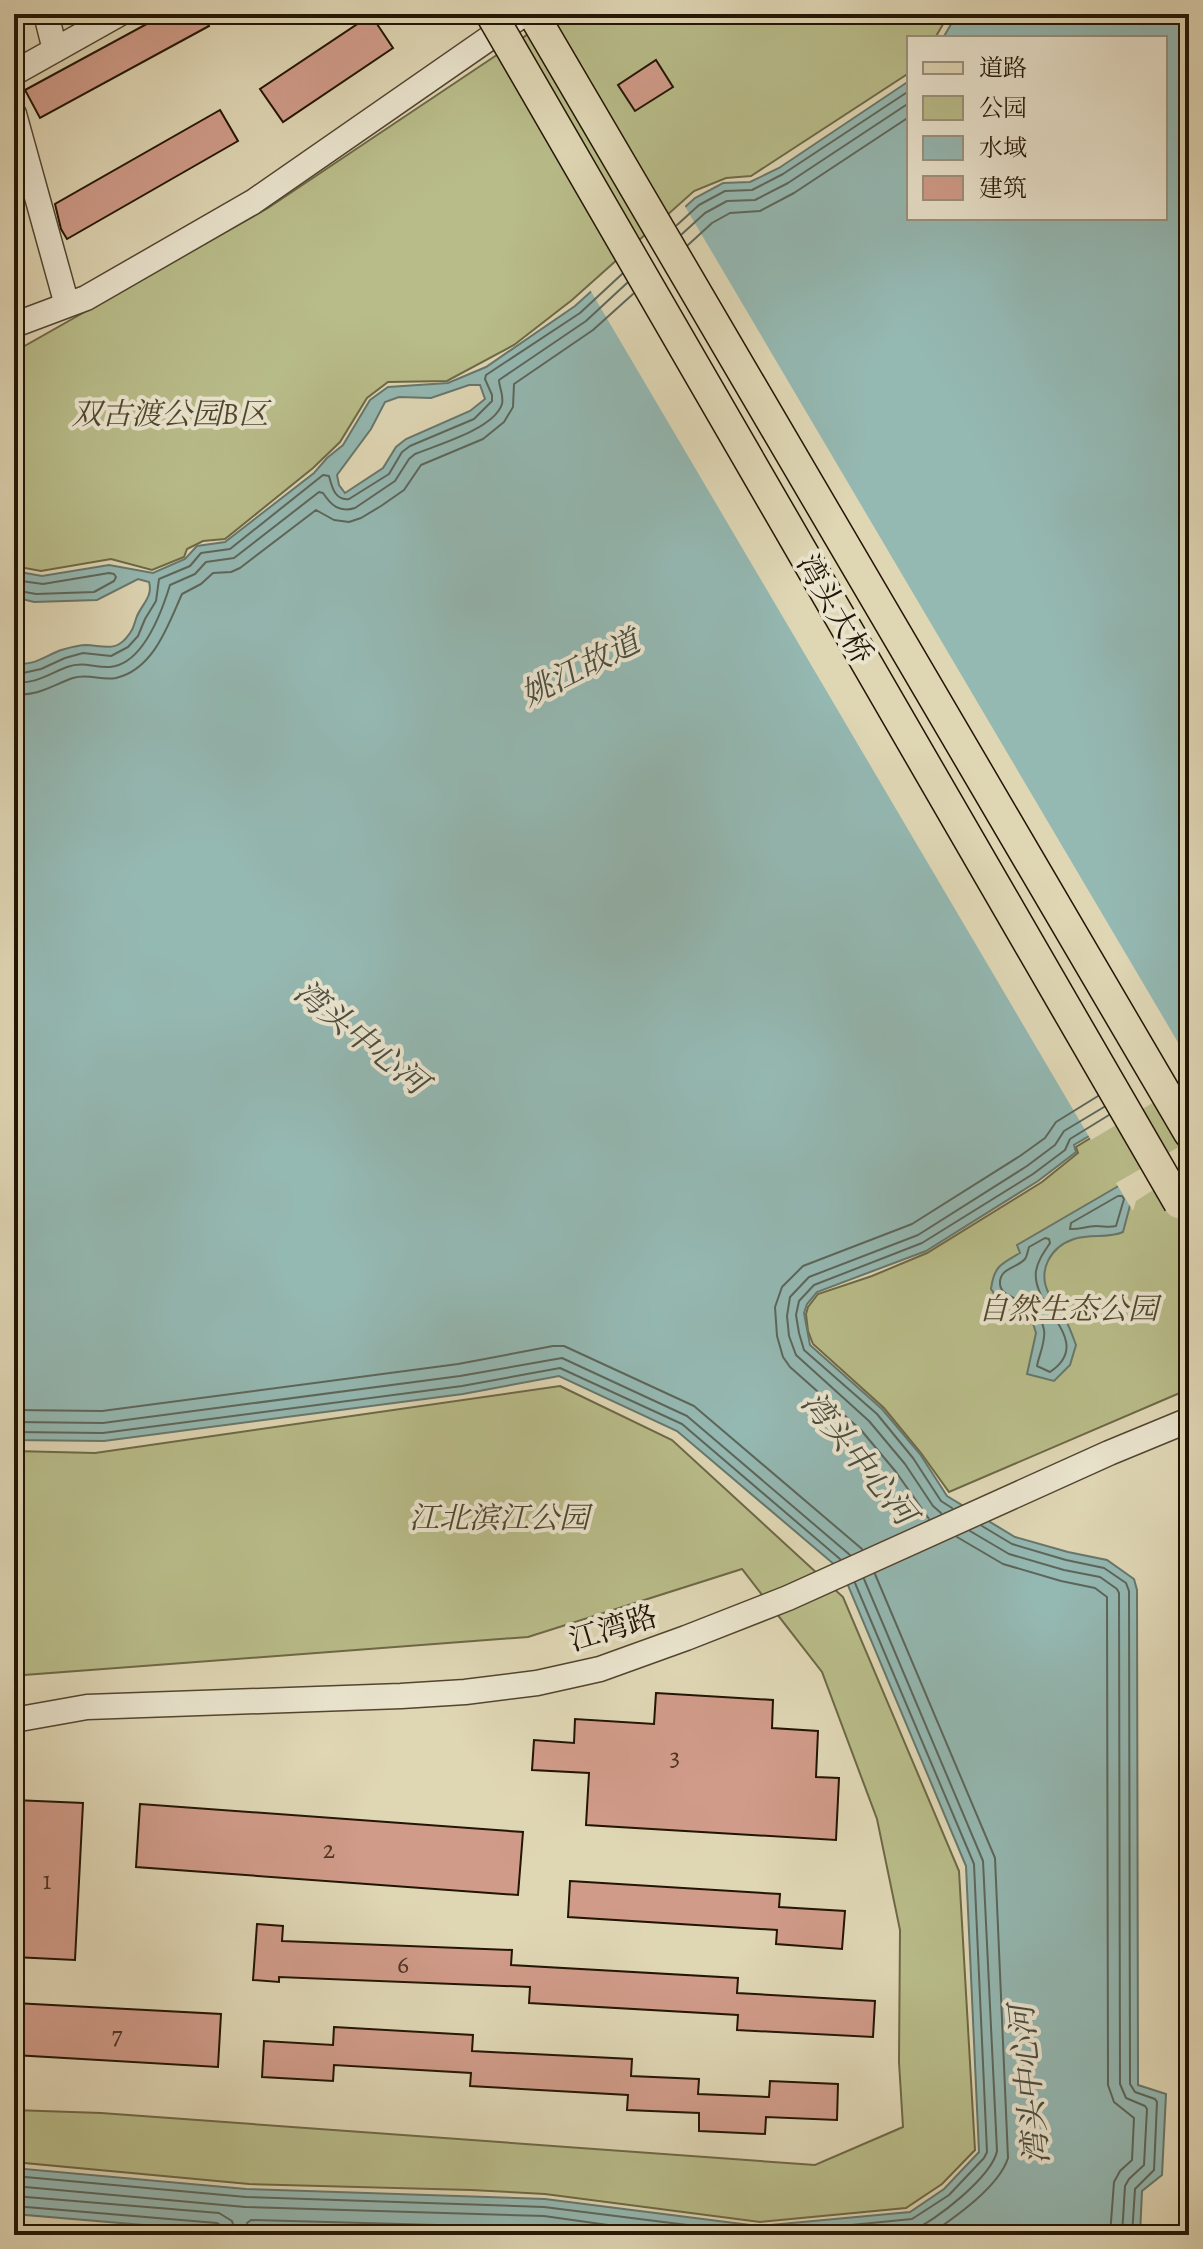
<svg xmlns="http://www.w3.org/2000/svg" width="1203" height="2249" font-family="Alegreya,'Noto Serif SC',serif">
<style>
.green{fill:#b8bc89;stroke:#6e6846;stroke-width:2}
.water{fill:#94b8b2;stroke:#67776c;stroke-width:2;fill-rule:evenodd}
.pier{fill:#dfd6b4}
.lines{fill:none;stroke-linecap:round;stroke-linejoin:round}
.shore{stroke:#5c665b;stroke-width:2}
.building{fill:#d09b89;stroke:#231504;stroke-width:2}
.minor-casing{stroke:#524530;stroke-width:27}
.major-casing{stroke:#231504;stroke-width:33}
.minor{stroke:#eae4ce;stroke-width:24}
.major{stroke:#dfd6b4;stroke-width:30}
.major-bridge-casing{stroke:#231504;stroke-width:33;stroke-linecap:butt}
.major-bridge{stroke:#dfd6b4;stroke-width:30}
.labels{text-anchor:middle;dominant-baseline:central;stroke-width:8;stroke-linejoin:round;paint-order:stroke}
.number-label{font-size:26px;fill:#4e3625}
.park-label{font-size:30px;font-style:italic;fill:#50472c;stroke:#eae4ce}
.street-label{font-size:30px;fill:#231504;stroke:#eae4ce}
.water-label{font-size:32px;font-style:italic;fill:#4b4e41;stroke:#eae4ce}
</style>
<rect width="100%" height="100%" fill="#dfd6b4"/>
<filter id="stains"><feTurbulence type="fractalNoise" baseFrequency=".0025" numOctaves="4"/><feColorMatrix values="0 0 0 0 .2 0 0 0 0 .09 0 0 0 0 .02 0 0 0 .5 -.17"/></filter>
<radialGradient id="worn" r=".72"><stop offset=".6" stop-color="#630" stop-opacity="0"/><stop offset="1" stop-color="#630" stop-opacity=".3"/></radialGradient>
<path class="green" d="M558 14H949L935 38H909V73L751 176 726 178 694 191 572 300 514 345 447 381 388 382 367 398 340 442 313 468 225 539 203 541 187 549 184 557 152 570 111 559 41 571 14 566V352L268 208Z
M1189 1078V1389L949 1492 921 1453 884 1408 813 1344 808 1331 806 1314 808 1307 818 1294 872 1276 927 1253 1042 1182 1078 1153 1076 1147Z
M560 1386 672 1440 843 1597 959 1871 975 2150 942 2184 906 2208 760 2222 545 2194 471 2190 249 2184 14 2162V2110L101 2113 815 2165 903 2127 899 2062 900 1930 877 1819 822 1672 742 1569 528 1637 24 1675 14 1680V1451L95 1453Z
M47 2228 128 2235H14V2229Z"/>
<path class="water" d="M957 14H1189V1077L1074 1145 1076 1152 1038 1181 926 1251 817 1292 807 1304 804 1313 810 1345 882 1409 920 1454 947 1496 1015 1537 1068 1552 1107 1560 1134 1579 1137 1590 1138 2085 1166 2094 1162 2175 1142 2191 1140 2235H263L14 2214V2168L246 2189 545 2199 758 2226 910 2212 944 2189 979 2152 966 1866 842 1571 677 1431 559 1376 463 1394 104 1441 14 1440V663C33 667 45 656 61 650 68 648 78 645 86 645 105 646 117 653 130 633 134 628 135 621 137 616 143 603 153 596 149 582L138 579 97 600 34 602 14 597V571L42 576 109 565 153 573 185 559 197 546 225 542 314 473 327 458 343 445 370 400 388 387 448 383 486 367 575 306 695 198 723 183 750 182 779 168 909 81V218H1165V38H943ZM469 385H480L485 399 470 411 406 439 396 447 383 468 345 493 339 485 337 475 371 429 385 402 399 397 431 398Z
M1189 1145 1132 1198 1123 1232C1108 1239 1091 1233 1074 1239 1050 1247 1037 1271 1049 1294 1054 1303 1061 1312 1066 1321 1070 1328 1073 1337 1076 1345L1070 1365 1054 1381 1027 1374 1036 1333 1031 1317 1015 1306 999 1301 991 1289C994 1266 1001 1264 1020 1253L1017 1245Z"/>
<path class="pier" d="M683 203 1189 1061V1081L1091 1140 589 288Z
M1189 1141V1167L1136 1201 1133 1211 1116 1183Z"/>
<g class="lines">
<path class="shore" d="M677 225 699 205 725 191 752 190 783 174 909 91
M682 234 705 213 727 201 755 200 788 183 909 103
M688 245 712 223 730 213 760 211 794 193 909 117
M14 580 43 584 109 573 114 574 116 577 114 581 94 592 36 594 14 590
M14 671 23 673 41 669 65 658 83 653 111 656 128 647 138 636 145 619 156 601 159 579 190 566 201 553 230 549 323 475 329 476C332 487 335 501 349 499L389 474 402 452 410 446 474 419 492 401V395L485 379 486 375 580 313 622 274
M14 682C34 685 49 674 67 667 84 661 94 668 110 667 143 664 162 611 170 585L195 574 206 562 234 558 319 492 323 493C331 505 339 513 355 508L395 481 409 459 415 454C437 445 494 429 502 404 504 395 499 387 499 380L586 321 627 283
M14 694C37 697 53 685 73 678 88 673 101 681 116 678 154 669 168 625 182 594L201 584 213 573 231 572 240 568 316 510 334 520 349 522 361 518 381 506 404 490 421 465 483 439 504 422 513 407 514 384 593 330 633 294
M1118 1196H1122L1124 1199 1116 1226C1108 1228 1104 1226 1096 1226 1086 1226 1079 1230 1070 1229L1071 1223Z
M1045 1238 1049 1239 1050 1243C1044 1252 1038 1260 1036 1271 1031 1308 1096 1341 1050 1372L1037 1366C1039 1355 1046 1341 1044 1330 1038 1296 1001 1302 1000 1284 999 1268 1017 1268 1025 1259 1027 1256 1028 1250 1029 1247Z
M14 1410 102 1411 458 1364 553 1346H564L694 1406 862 1549
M14 1422 103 1423 460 1376 562 1358 687 1416 850 1555
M14 1432 103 1433 462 1386 560 1368 682 1424 840 1559
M952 1508 941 1501 913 1458 877 1414 804 1350 799 1333 796 1315 799 1301 814 1285 922 1243 1033 1174 1065 1150 1070 1139 1109 1115
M941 1513 933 1506 905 1464 869 1421 796 1355 789 1336 787 1316 790 1297 809 1277 918 1235 1027 1166 1055 1145 1064 1131 1104 1107
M929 1519 896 1472 861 1430 790 1367 783 1357 777 1336 775 1307 782 1287 803 1266 912 1224 1020 1156 1045 1138 1056 1122 1098 1096
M982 1526 1012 1544 1066 1560 1104 1568 1126 1583 1129 1591 1130 2084 1135 2092 1155 2099 1157 2102 1154 2170 1135 2189 1132 2235
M970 1531 1009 1554 1064 1570 1100 1577 1117 1589 1119 1593 1120 2084 1126 2098 1145 2106 1147 2109 1144 2165 1129 2179 1125 2186 1122 2235
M957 1537 1003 1564 1061 1581 1095 1588 1107 1597 1108 2085 1114 2102 1134 2118 1132 2160 1120 2171 1114 2182 1110 2235
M875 1574 995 1858 1008 2158C999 2187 954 2218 929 2235
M14 2176 246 2197 544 2207 759 2234 912 2219 949 2195 984 2158 987 2152 974 1864 855 1583
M14 2186 245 2207 544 2216 679 2235
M14 2196 219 2213 232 2221 236 2235
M14 2206 217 2223 224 2227 226 2235
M248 2235 247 2223 251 2220 542 2228 590 2235
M855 2235 912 2230C935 2222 992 2176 997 2151L983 1861 864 1579"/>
</g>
<path class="building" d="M165 14H202L209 26 40 118 25 90Z
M371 15 393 48 283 122 260 89Z
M656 60 673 87 635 111 618 85Z
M220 110 238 141 67 239 61 229 55 204Z
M656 1693 773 1700 772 1728 818 1731 816 1777 839 1778 836 1840 586 1825 589 1773 532 1770 534 1740 574 1743 575 1719 654 1724Z
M14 1800 83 1803 75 1960 14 1957Z
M140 1804 523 1832 518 1895 136 1867Z
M570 1881 780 1894 779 1907 845 1911 842 1949 776 1944 777 1930 568 1917Z
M257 1924 283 1926 282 1941 512 1950 511 1965 738 1978 737 1993 875 2001 873 2037 737 2030 738 2015 529 2003 530 1987 279 1977V1982L253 1980Z
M14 2003 221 2014 218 2067 14 2055Z
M334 2027 473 2035 472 2051 632 2059 631 2076 699 2079 698 2094 769 2097 770 2081 838 2084 837 2120 766 2117 765 2134 699 2131V2113L627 2110 628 2095 470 2086 471 2073 334 2065 333 2081 262 2077 264 2041 333 2045Z"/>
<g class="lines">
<g class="minor-casing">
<path id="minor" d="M46 14 55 50
M14 73 119 14
M14 114 67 305
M14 325 86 298 253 202 524 14
M14 1720 87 1707 401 1696 465 1692 537 1683 600 1669 686 1638 788 1598 1109 1453 1189 1420"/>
</g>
<g class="major-casing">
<path id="major" d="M533 14 1189 1133"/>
</g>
<use href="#minor" class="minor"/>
<use href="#major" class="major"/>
<g class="major-bridge-casing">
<path id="major-bridge" d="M491 14 1179 1203"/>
</g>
<use href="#major-bridge" class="major-bridge"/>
</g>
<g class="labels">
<g class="number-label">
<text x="675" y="1756">3</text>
<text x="329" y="1849">2</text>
<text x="47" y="1880">1</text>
<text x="403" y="1964">6</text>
<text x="117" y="2035">7</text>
</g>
<g class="park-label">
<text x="170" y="414">双古渡公园B区</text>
<text x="1068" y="1309">自然生态公园</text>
<text x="499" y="1518">江北滨江公园</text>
</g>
<g class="street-label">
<text transform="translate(835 609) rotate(60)">湾头大桥</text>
<text transform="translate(613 1628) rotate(-17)">江湾路</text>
</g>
<g class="water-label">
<text transform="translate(580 668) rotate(-27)">姚江故道</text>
<text transform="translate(361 1037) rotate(39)">湾头中心河</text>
<text transform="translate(859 1458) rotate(51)">湾头中心河</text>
<text transform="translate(1029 2085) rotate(-96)">湾头中心河</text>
</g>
</g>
<rect width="1203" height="2249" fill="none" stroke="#dfd6b4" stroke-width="48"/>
<rect x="16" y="16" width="1171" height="2217" fill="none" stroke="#231504" stroke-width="4"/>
<rect x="24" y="24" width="1155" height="2201" fill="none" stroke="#231504" stroke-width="2"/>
<rect x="907" y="36" width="260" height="184" fill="#eae4ce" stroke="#9a917d" stroke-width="2"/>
<rect x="923" y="62" width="40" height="12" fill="#dfd6b4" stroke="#9a917d" stroke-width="2"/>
<text x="979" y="76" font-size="24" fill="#231504">道路</text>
<rect x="923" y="96" width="40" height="24" fill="#b8bc89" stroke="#9a917d" stroke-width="2"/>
<text x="979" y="116" font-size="24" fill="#231504">公园</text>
<rect x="923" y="136" width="40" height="24" fill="#94b8b2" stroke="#9a917d" stroke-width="2"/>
<text x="979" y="156" font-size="24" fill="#231504">水域</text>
<rect x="923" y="176" width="40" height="24" fill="#d09b89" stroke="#9a917d" stroke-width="2"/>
<text x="979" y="196" font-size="24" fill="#231504">建筑</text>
<rect width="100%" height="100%" filter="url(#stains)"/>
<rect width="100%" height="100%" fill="url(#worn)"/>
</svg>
